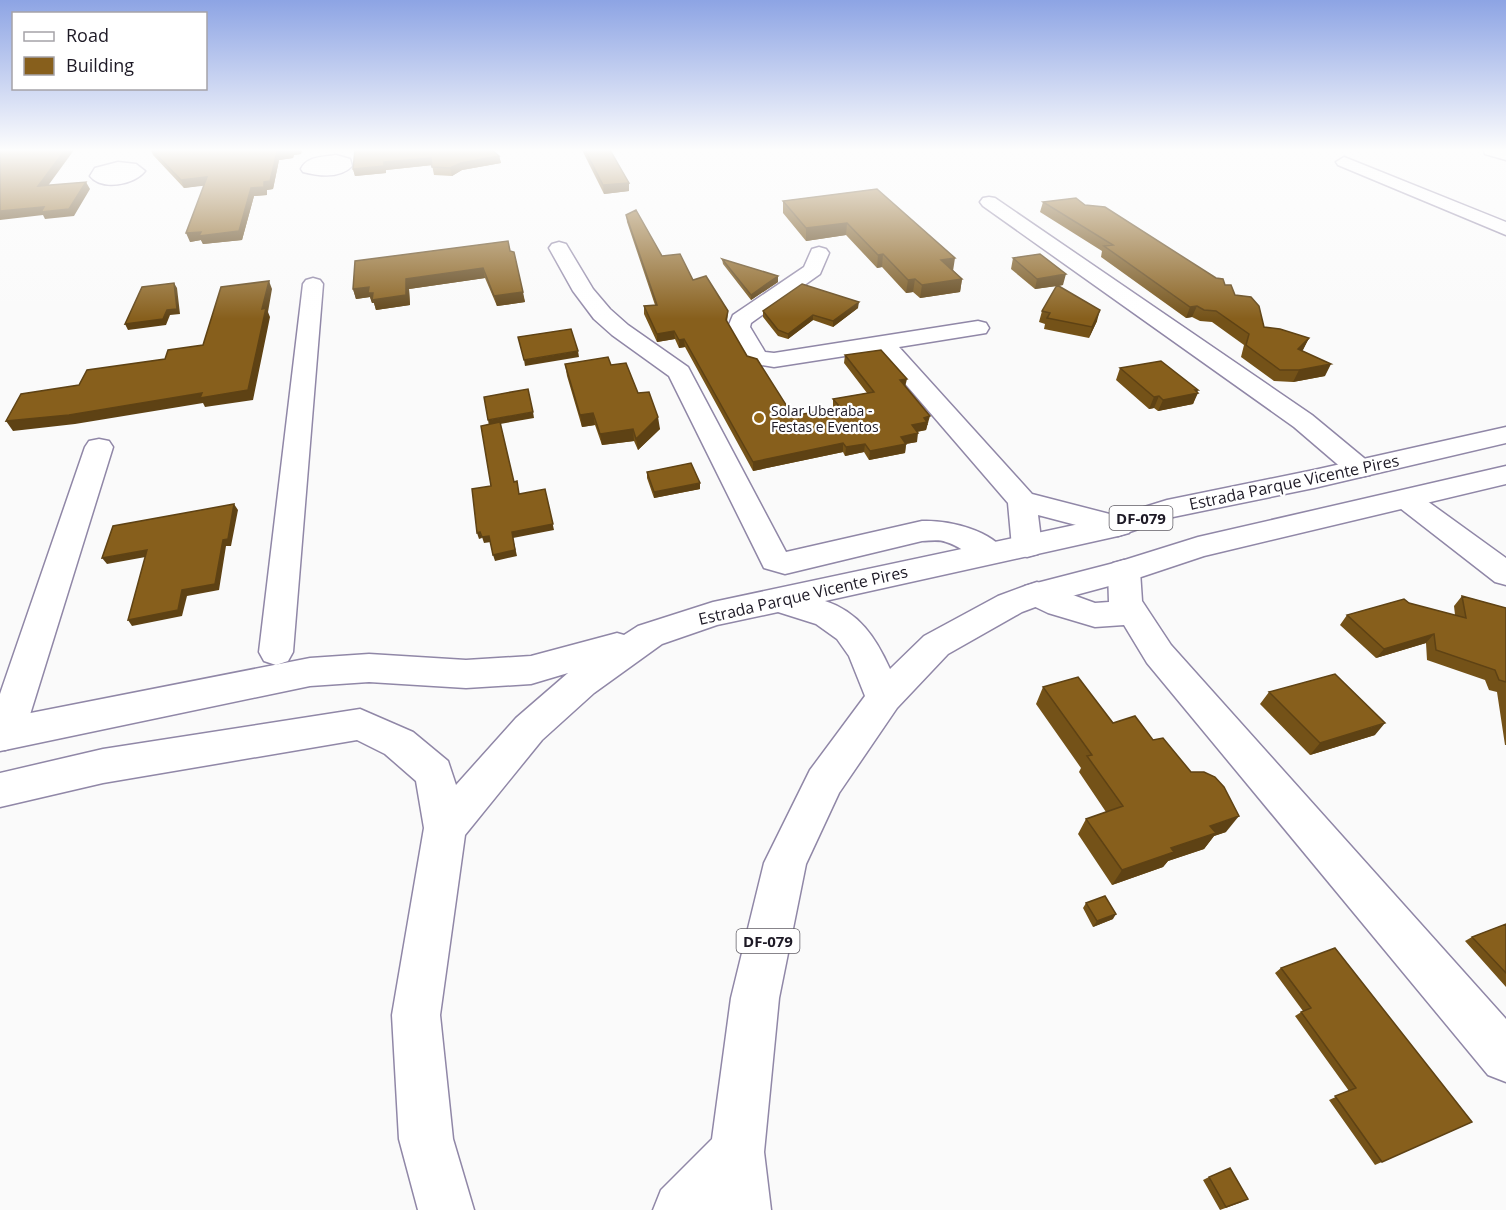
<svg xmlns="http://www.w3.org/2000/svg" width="1506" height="1210" font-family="'Open Sans',sans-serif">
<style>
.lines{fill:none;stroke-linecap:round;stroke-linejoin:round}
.minor-casing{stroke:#9087a7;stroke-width:3}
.major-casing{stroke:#9087a7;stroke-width:3}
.minor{fill:#fff;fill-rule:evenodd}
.major{fill:#fff;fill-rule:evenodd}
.wall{fill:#745218}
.shaded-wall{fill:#5e4214}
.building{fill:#875f1c;stroke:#5e4214;stroke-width:1.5}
.poi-dot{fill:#966817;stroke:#fff;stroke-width:2}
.labels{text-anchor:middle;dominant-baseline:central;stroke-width:4.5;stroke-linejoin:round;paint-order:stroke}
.far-poi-label{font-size:14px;fill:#1d1925;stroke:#fff;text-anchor:start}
.shield{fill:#fff;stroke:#615e66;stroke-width:1.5}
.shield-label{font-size:15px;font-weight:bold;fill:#1d1925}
.street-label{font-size:16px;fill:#1d1925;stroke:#fff}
</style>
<rect width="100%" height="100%" fill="#fafafa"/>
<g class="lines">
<g class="minor-casing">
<path id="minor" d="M1484 150H1506V160L1485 154Z
M336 155 350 159 352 166C340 179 319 176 303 172L301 169C307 156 323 157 336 155Z
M1344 157 1506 222V235L1338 165 1336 162Z
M118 162 136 164 145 171C134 185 102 191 90 176L95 168Z
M989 197 995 198 1312 415 1370 463 1374 469 1370 475 1360 477 1350 475 1294 427 983 206 980 202 983 198Z
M559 242 566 244 593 289 610 309 628 325 688 367 786 552 922 521C949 520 992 530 1007 554L1002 561C978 568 967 548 946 542 938 539 930 541 922 541L785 574 764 568 669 376 612 335 594 319 573 291 549 248 552 244Z
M819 247 826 249 829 253 820 274 751 323 750 327 765 352 774 353 978 321 986 323 989 328 986 333 899 347 1032 494 1129 519 1133 526 1129 533 1118 536 1038 515 1042 547 1038 554 1027 557 1016 554 1012 547 1008 503 877 351 774 367 749 363 728 327 733 315 804 267 812 249Z
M313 278 320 280 323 284 293 652 288 661 276 665 264 661 259 652 303 284 306 280Z
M99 439 109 441 113 447 24 734 18 745 5 750 0 748V694L85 447 89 441Z
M1406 490 1416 493 1506 558V585L1495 582 1396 505 1392 499 1396 493Z
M1124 560 1135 563 1140 571 1142 601 1171 645 1506 1019V1082L1488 1075 1147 663 1124 625 1095 627 1048 613 1025 602 1021 594 1025 586 1037 582 1095 603 1109 602 1108 571 1113 563Z"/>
</g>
<g class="major-casing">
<path id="major" d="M1506 427V443L1314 488 1173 517 1118 536 825 601C859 612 876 638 890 669L924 636 998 596 1025 586 1118 562 1198 537 1506 466V484L1204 556 1135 579 1046 603 1022 612 948 654 897 708 839 793 806 864 779 998 764 1152 771 1210H653L661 1190 712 1139 731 998 764 863 810 770 865 696 849 656 837 639 816 624 778 612 717 625 662 644 594 693 542 740 465 835 440 1015 453 1139 474 1210H418L399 1139 392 1015 424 828 416 781 385 754 357 740 103 783 0 807V773L103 749 360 709 413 732 448 761 456 785 516 718 568 673 531 684 466 688 369 682 310 686 0 751V719L310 658 369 654 466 660 531 656 617 633 624 635 638 626 713 602 1112 517 1167 500 1314 470Z"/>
</g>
<use href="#minor" class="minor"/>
<use href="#major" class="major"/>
</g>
<path class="wall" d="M151 150H302L301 154 294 155 293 158 279 160 273 189 267 190V195L254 196 242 240 203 244 201 240 190 242 204 185 184 188 153 155Z
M582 150H610L629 183V191L604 194Z
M499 156 501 163 462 170 452 176 434 175 432 165 386 170V173L355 176 353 169Z
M877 189 953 270 962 279 960 292 920 298 913 292 906 293 882 267 877 268 846 235 806 241 783 213V201Z
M1043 202 1085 205 1225 285 1264 327 1309 338 1302 351 1325 376 1293 382 1274 381 1241 357 1244 345 1212 322 1200 321 1192 317 1186 318 1101 257 1102 251 1040 212Z
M626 215 662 256 693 280 728 311 727 323 747 356 793 416 834 409 833 407V399L867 393 844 363 845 355 905 387 928 425H927L926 430 917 432V442L906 444 905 453 869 460 864 452 845 456 843 452 753 471 685 347 679 348 675 339 657 342 644 314V306L655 305 627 222Z
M510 251 525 302 497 306 485 278 409 289 410 305 376 310 374 303H372L370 297 356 299 353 289Z
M1013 258 1063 285 1059 286 1097 321 1089 338 1044 329 1045 324 1039 322 1042 311 1057 286 1035 289 1011 269Z
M722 259 778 276V282L751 300 723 264Z
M858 308 833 327 813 320 788 339 778 336 763 317V311Z
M565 364 611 365 638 393 660 429 638 450 634 441 602 445 595 425 582 427 567 376Z
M1120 368 1197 392 1193 404 1158 411 1154 408 1149 409 1116 380Z
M647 472 700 489 654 498 647 478Z
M1462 596 1506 608V745H1505L1497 692 1489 690 1485 680 1427 660 1426 643 1376 658 1340 625 1347 615H1455L1454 606Z
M1043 687 1113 723 1226 832 1214 836 1204 849 1168 861 1163 867 1112 885 1078 834 1086 819 1106 812 1079 772 1081 768 1036 704Z
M1269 692 1375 735 1310 755 1260 704Z
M1086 903 1113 919 1093 927 1083 908Z
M1506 924V987L1465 941 1472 937Z
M1281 968 1472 1122 1375 1165 1329 1100 1349 1091 1295 1016 1303 1011 1275 973Z
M1209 1177 1242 1202 1220 1210 1203 1180Z"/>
<path class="shaded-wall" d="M65 150H74L42 194 38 186Z
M291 150H302L301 154 294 155 293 158 279 160 273 189 267 190V195L254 196 242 240 203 244 201 240 190 242 186 233 251 188 264 182 277 152Z
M499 156 501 163 462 170 452 176 450 168 461 163Z
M431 158 433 165 386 170V173L355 176 353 169 384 162Z
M207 177 210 185 184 188 181 180Z
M86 182 90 189 74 216 45 219 43 215 0 220V211Z
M629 183V191L604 194 603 185Z
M847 223 846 235 806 241V228Z
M883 254 882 267 877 268 878 255Z
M955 258 953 271 941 260Z
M483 268 485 278 409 289 410 305 376 310 374 303H372L370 297 356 299 353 289 369 287 406 279Z
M1066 274 1063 285 1035 289 1037 279Z
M778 276V282L751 300V295Z
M915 279 913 292 906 293 908 280Z
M962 279 960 292 920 298 922 285Z
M269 281 272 289 268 312 270 317 253 400 205 407 203 403 75 424 13 431 6 421 202 393 262 309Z
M174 283 177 288 180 314 170 315 166 325 128 330 125 324Z
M523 292 525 302 497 306 494 296Z
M859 302 858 308 833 327V321Z
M1197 306 1192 317 1186 318 1190 307Z
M1100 310 1097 321 1089 338 1092 327Z
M813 315V320L788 339V334Z
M674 331 675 339 657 342V334Z
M1309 338 1303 350 1292 360 1298 349Z
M684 339 685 347 679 348V340Z
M578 351 579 357 525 366 524 360Z
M1331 364 1325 376 1293 382 1299 370Z
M907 379 905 387 900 380Z
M1198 390 1197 393H1198L1193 404 1158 411 1163 400Z
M1159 396 1154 408 1149 409 1154 397Z
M533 412 534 418 489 426 488 420Z
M593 413 595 425 582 427 580 415Z
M930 416 926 430 910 433 912 425 924 418Z
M658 417 660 429 638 450 636 439Z
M633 429 634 441 602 445 600 434Z
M918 433 917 442 899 445 901 437Z
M843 443V452L753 471V462Z
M865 444 864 452 845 456 846 447Z
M906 444 905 453 869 460 870 451Z
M700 483V489L654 498V492Z
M545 489 554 530 513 538 517 556 495 561 493 555Z
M234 504 238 510 231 546H226L219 590 187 596 182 616 132 626 128 620 182 590 223 540Z
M480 532 482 538 479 539 477 533Z
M489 536 491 542 484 543 482 537Z
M147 550 151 556 107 564 102 558Z
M1434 634 1426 643 1376 658 1384 649Z
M1385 723 1375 735 1310 755 1320 743Z
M1239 816 1226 832 1214 836 1204 849 1168 861 1163 867 1112 885 1122 870 1171 848 1210 826Z
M1116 914 1113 919 1093 927 1097 921Z"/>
<path class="building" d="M0 150H65L38 186 86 182 69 209 41 212 44 207 0 211Z
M152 150H291V151L277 152 270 181 264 182V187L251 188 239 231 199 236 201 232 186 233 207 177 181 180Z
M355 150H492L499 156 461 163 450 168 432 167 431 158 384 162V166L353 169Z
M585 150H610L629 183 603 185Z
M877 189 955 258 941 260 962 279 922 285 915 279 908 280 883 254 878 255 847 223 806 228 783 201Z
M1076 198 1085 205 1105 207 1216 278 1223 279 1225 285H1231L1235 295 1251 297 1259 306 1264 327 1280 329 1309 338 1298 349 1331 364 1299 370H1280L1246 345 1249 334 1216 311 1204 310 1197 306 1190 307 1104 246 1113 245 1043 202Z
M636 210 662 256 680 254 693 280 706 276 728 311 726 320 747 356 757 359 793 416 840 407 833 399 874 392 845 355 881 350 907 379 900 380 930 416 924 418 927 422 912 425 918 433 901 437 906 444 870 451 865 444 846 447 843 443 753 462 684 339 679 340 674 331 657 334 644 306 657 305 626 215Z
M508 241 510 251 514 252 523 292 494 296 483 268 406 279V295L372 300 373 293H368L369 287 353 289 355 261Z
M1040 254 1066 274 1037 279 1013 258Z
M722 259 778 276 751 295Z
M269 281 262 309 266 308 248 390 200 398 202 393 69 415 6 421 21 394 79 385 87 370 165 359 168 350 203 345 221 287Z
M174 283 177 309 167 310 163 319 125 324 142 287Z
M802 284 859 302 833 321 813 315 788 334 778 330 763 311Z
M1057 285 1100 310 1092 327 1047 318 1050 313 1042 311Z
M571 329 578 351 524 360 518 337Z
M608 357 611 365 626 363 638 393 649 392 658 417 636 439 633 429 600 434 593 413 580 415 565 364Z
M1161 361 1198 390H1195L1198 393 1163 400 1159 396 1154 397 1120 368Z
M528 389 533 412 488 420 484 397Z
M500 422 514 482 517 481 519 494 545 489 553 524 512 532 515 550 493 555 489 536 482 537 480 532 477 533 472 489 491 486 481 426Z
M691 463 700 483 654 492 647 472Z
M234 504 228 539 223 540 215 584 182 590 178 610 128 620 147 550 102 558 113 526Z
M1462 596 1506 608V682L1499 680 1495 670 1436 650 1434 634 1384 649 1347 615 1404 599 1409 603 1466 618Z
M1335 674 1385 723 1320 743 1269 692Z
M1078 677 1113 723 1135 716 1153 740 1163 738 1191 772H1204L1215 777 1224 787 1239 816 1210 826 1216 833 1171 848 1174 852 1122 870 1086 819 1123 806 1087 756 1092 755 1043 687Z
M1105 896 1116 914 1097 921 1086 903Z
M1506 924V973L1472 937Z
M1335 948 1472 1122 1382 1162 1335 1096 1356 1088 1301 1012 1311 1008 1281 968Z
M1230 1168 1248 1199 1226 1207 1209 1177Z"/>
<linearGradient id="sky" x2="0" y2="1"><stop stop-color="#8da4e4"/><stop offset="0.47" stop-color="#fdfdfd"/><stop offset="1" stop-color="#fdfdfd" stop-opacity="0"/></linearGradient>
<rect width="1506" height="319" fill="url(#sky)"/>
<circle class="poi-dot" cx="759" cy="418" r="6"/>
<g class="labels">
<g class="far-poi-label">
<text x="771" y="410">Solar Uberaba -<tspan x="771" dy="16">Festas e Eventos</tspan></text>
</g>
<g class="shield">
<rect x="1109.5" y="506" width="63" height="24" rx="4.5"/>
<rect x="736.5" y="929" width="63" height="24" rx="4.5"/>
</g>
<g class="shield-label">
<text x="1141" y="518">DF-079</text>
<text x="768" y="941">DF-079</text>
</g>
<g class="street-label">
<text transform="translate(1294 482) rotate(-12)">Estrada Parque Vicente Pires</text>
<text transform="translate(803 595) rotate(-13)">Estrada Parque Vicente Pires</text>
</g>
</g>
<rect x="12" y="12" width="195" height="78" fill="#ffffff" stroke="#a5a3a8" stroke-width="1.5"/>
<rect x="24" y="32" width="30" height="9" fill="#ffffff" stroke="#a5a3a8" stroke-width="1.5"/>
<text x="66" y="42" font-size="18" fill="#1d1925">Road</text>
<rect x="24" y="57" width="30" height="18" fill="#875f1c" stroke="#a5a3a8" stroke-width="1.5"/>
<text x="66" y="72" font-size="18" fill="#1d1925">Building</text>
</svg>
